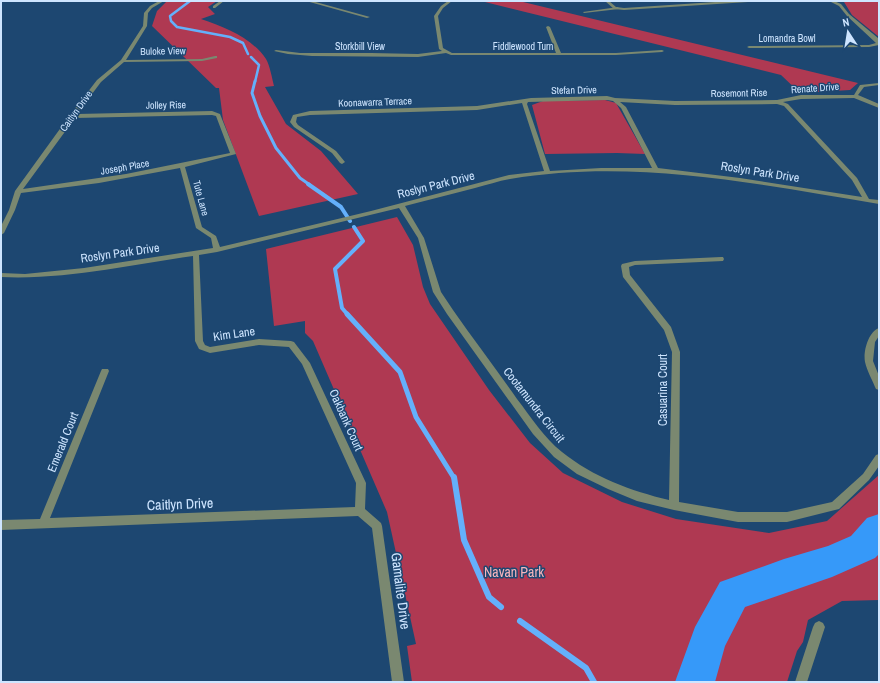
<svg xmlns="http://www.w3.org/2000/svg" width="880" height="683" font-family="'Archivo Narrow',sans-serif">
<style>
.green{fill:#af3952}
.lines{fill:none;stroke-linecap:round;stroke-linejoin:round}
.stream-far4{stroke:#64b0fb;stroke-width:2.5}
.stream-far3{stroke:#64b0fb;stroke-width:3}
.stream-far2{stroke:#64b0fb;stroke-width:4}
.stream-far1{stroke:#64b0fb;stroke-width:5}
.stream{stroke:#64b0fb;stroke-width:6}
.river{fill:#3699f9;fill-rule:evenodd}
.lane{fill:#7a8870;fill-rule:evenodd}
.street{fill:#7a8870;fill-rule:evenodd}
.labels{text-anchor:middle;dominant-baseline:central;stroke-width:3;stroke-linejoin:round;paint-order:stroke}
.far-street-label{font-size:10px;fill:#cee5ff;stroke:#1d4771}
.street-label{font-size:12px;fill:#cee5ff;stroke:#1d4771}
.near-street-label{font-size:14px;fill:#cee5ff;stroke:#1d4771}
.near-park-label{font-size:14px;fill:#f9b5bc;stroke:#1d4771}
</style>
<rect width="100%" height="100%" fill="#1d4771"/>
<path class="green" d="M167 1H217L208 7 215 14 201 19C225 27 252 38 266 59 270 66 272 78 274 86L265 87 286 124 321 151 358 194 259 216 223 120 219 88H216L152 26 157 11Z
M481 1H519L858 83 850 90 800 93 781 75Z
M842 1H879V37L852 15 844 2Z
M605 100 616 103 645 154 617 153 545 154 532 105 543 101Z
M397 217 413 245 423 287 430 304 489 390 530 443 563 473 622 502 676 519 769 533 827 521 879 475V600L842 601 808 620 803 642 797 651 787 682H412L407 646 416 644 387 512 313 341 305 333V321L274 326 266 249Z"/>
<g class="lines">
<path class="stream-far4" d="M190 1 170 16 171 21 177 27 230 37 243 43 248 54
M251 57 259 65 255 82"/>
<path class="stream-far3" d="M255 81 252 93 260 116 276 148 300 178 310 185"/>
<path class="stream-far2" d="M308 184 341 207 350 221
M348 315 342 308 335 269 363 241 354 227"/>
<path class="stream-far1" d="M347 314 400 372 416 417 454 478"/>
<path class="stream" d="M454 477 464 540 489 597 501 607
M520 621 586 668 594 682"/>
<path class="river" d="M879 514V554L875 558 832 577 745 607 725 646 715 682H675L695 627 720 582 784 559 828 546 851 536 867 518Z"/>
<path class="lane" d="M618 7 619 9 584 13 583 12Z"/>
<path class="street" d="M159 1H164L152 8 148 13 147 26 126 60 202 59 215 56H217V58L202 61 124 62 101 82 77 114 212 111 220 114 236 154 185 167 202 227 216 236 220 247 371 211 509 175 544 171 522 103 477 110 310 115 297 117 296 122 298 125 336 151 345 162 342 164 340 163 332 153 294 127 290 122 293 115 310 111 477 106 531 98 607 96 615 98 675 101 777 100 801 95H854L860 85 879 83V85L864 87 858 95 879 104V108L854 98 801 99 783 102 788 104 857 178 869 199 879 200V204C757 184 634 158 510 179 498 181 487 185 475 188 452 194 428 200 405 206L424 238 441 292 453 310C474 340 496 369 517 399 531 417 544 438 562 452 593 477 631 491 669 500L672 352 664 330 623 277 621 266 622 264 635 261 721 257H723L724 259 723 261 635 265 629 267 630 275 671 327 680 352 679 502 738 512H787L832 502 863 474 876 455 879 454V466L869 480 839 509 787 522H738L674 510 637 501 608 489 577 474 554 457 533 434 447 314 433 292 418 238 399 208 217 252 199 255 203 341 205 345 210 347 259 339 291 341 294 342 310 363 366 483 365 509 381 523 382 526 404 682H392L372 528 358 516 1 530V520L40 519 101 371 102 369H108L109 371 50 518 355 507 356 483 302 364 289 347 259 345 210 353 199 349 195 341 193 256C130 265 65 280 1 277V273L25 274 84 268 213 248 211 238 196 228 180 168 99 183 21 193 15 210 4 233 1 235V226L9 210 15 191 70 115 97 80 121 60 143 26 144 13 150 6ZM607 100 613 101 621 108 652 168H601L550 171 527 104 528 102ZM620 102 675 105 777 104 784 106 852 180 862 197 740 178 658 168 626 107ZM212 115 216 116 230 153 126 174 23 189 75 118Z
M220 1H224L215 8H213V6Z
M306 1H312L370 17 367 18Z
M448 1H452L443 8 438 16 443 48 452 53H556L546 27 548 26 550 27 561 53H616L662 50 664 51 662 52 616 55H451L446 53 418 57 312 56 288 54 274 51 276 50 300 53H371L418 54 442 51 439 49 434 16 441 6Z
M605 1H609L616 7 624 8 730 1H750L748 2 624 10 614 9Z
M829 1H834L841 4 849 14 878 38 879 40V45L869 47 749 48 747 47 749 46 869 45 876 43 847 16 839 6Z
M879 328V336L875 342 873 361 879 376V390L876 389 875 387C872 379 867 371 865 362 863 352 868 332 879 328Z
M819 621 823 623 825 627 807 682H795L813 627 815 623Z"/>
</g>
<g class="labels">
<g class="far-street-label">
<text x="787" y="38">Lomandra Bowl</text>
<text x="360" y="46">Storkbill View</text>
<text x="523" y="46">Fiddlewood Turn</text>
<text transform="translate(163 51) rotate(-1)">Buloke View</text>
<text transform="translate(815 88) rotate(-4)">Renate Drive</text>
<text transform="translate(574 90) rotate(-1)">Stefan Drive</text>
<text transform="translate(739 93) rotate(-1)">Rosemont Rise</text>
<text transform="translate(375 102) rotate(-2)">Koonawarra Terrace</text>
<text transform="translate(166 105) rotate(-1)">Jolley Rise</text>
<text transform="translate(76 111) rotate(-54)">Caitlyn Drive</text>
<text transform="translate(125 167) rotate(-10)">Joseph Place</text>
<text transform="translate(201 198) rotate(75)">Tute Lane</text>
</g>
<g class="street-label">
<text transform="translate(760 172) rotate(9)">Roslyn Park Drive</text>
<text transform="translate(436 185) rotate(-14)">Roslyn Park Drive</text>
<text transform="translate(120 253) rotate(-8)">Roslyn Park Drive</text>
<text transform="translate(234 334) rotate(-8)">Kim Lane</text>
<text transform="translate(663 390) rotate(-90)">Casuarina Court</text>
<text transform="translate(534 405) rotate(52)">Cootamundra Circuit</text>
<text transform="translate(346 420) rotate(66)">Oakbank Court</text>
<text transform="translate(63 442) rotate(-68)">Emerald Court</text>
</g>
<g class="near-street-label">
<text transform="translate(180 504) rotate(-2)">Caitlyn Drive</text>
<text transform="translate(401 591) rotate(83)">Gamalite Drive</text>
</g>
<g class="near-park-label">
<text x="514" y="572">Navan Park</text>
</g>
</g>
<rect width="880" height="683" fill="none" stroke="#cee5ff" stroke-width="4"/>
<g transform="translate(848 32) rotate(348)" stroke="#1d4771" stroke-width="3" paint-order="stroke">
<path d="M0-3L7 15L0 10L-7 15Z" fill="#cee5ff"/>
<text y="-6" font-size="11" font-weight="bold" text-anchor="middle" fill="#cee5ff">N</text>
</g>
</svg>
